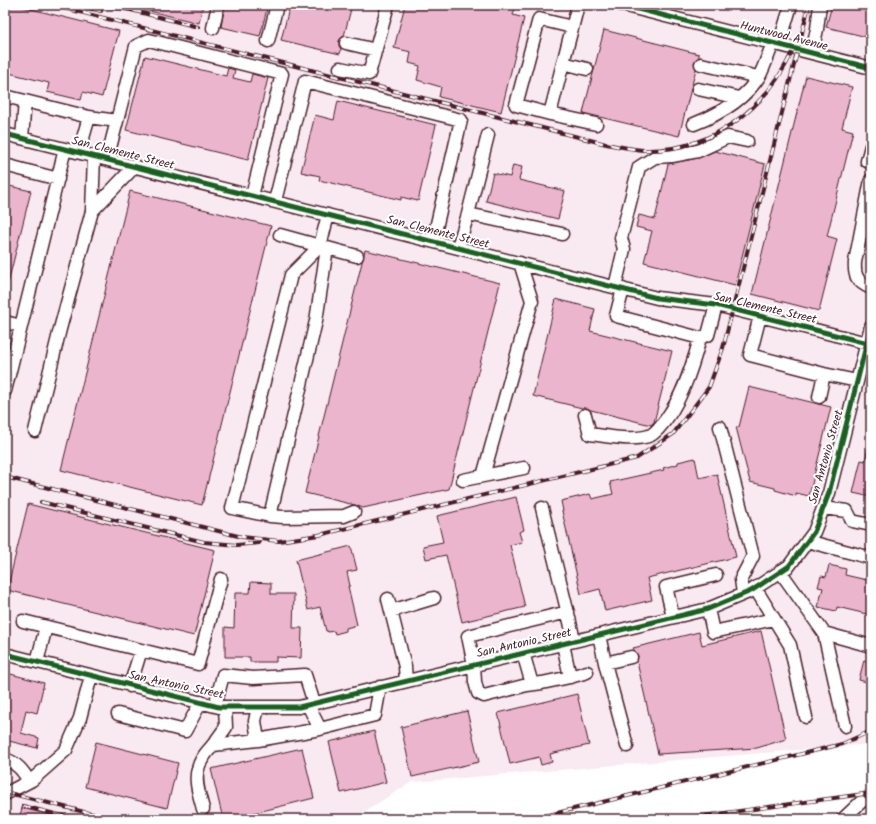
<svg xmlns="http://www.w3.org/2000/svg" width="876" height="824" font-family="Kalam,sans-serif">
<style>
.built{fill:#f9e9f0}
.building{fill:#ebb5ce;stroke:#4a1f2b}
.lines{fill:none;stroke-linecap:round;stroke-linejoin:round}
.minor-tunnel{stroke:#dbd2d5;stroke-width:12;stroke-dasharray:12 6;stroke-linecap:butt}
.minor-casing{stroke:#4a1f2b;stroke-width:15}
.minor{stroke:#fff;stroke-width:12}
.rail-casing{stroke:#4a1f2b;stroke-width:4}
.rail{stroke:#fff;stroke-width:2.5;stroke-dasharray:8;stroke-linecap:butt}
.cycleway-casing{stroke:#fff;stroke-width:8}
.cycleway{stroke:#1b5e20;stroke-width:5}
.labels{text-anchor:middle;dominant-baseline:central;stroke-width:4;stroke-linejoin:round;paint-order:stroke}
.street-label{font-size:12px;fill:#4a1f2b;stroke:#fff}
</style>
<rect width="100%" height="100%" fill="#fff"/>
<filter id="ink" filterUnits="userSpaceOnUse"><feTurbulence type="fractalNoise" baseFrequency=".025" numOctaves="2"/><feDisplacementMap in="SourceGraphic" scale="8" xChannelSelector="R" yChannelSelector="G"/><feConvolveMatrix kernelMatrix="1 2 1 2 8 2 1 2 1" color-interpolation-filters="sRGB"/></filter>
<g filter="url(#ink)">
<path class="built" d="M5 5H871V744L412 782 352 819H5Z"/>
<path class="building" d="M5 5H15L119 31 102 97 83 92 81 100 47 92 49 83 5 72Z
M138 5H203L199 23 137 8Z
M225 5H268L260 36 221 27Z
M290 5H352L344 36 341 38 339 41V46L341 49 340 54 281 40Z
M405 5H516L513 15 524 18 501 112 439 97 441 87 417 80 420 66 409 63 411 52 394 48Z
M832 5H871V38L826 27Z
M604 30 699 54V57L694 62 696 69 679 136 583 113Z
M145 56 226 76 228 68 235 70 233 78 250 82 252 74 268 78 248 160 126 130Z
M806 76 852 87 842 128 853 131 827 236 837 239 819 311 752 294Z
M338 101 436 125 418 201 401 197V200L319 180 320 176 301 172 315 115 334 120Z
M715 151 765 164 735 285 644 262 652 231 636 227 639 215 655 219 668 164 699 158Z
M513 165 522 167 519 180 565 191 558 219 486 201 493 173 510 177Z
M5 185 31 191 8 283 5 282Z
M130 191 271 226 202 505 61 470Z
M365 250 500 283 449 489 363 508 355 505 305 493Z
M556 299 595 309 590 331 672 351 654 422 651 425 591 410 587 408H582L533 396Z
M749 387 831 407 809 496 796 493V496L775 490V488L750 482 736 427H739Z
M868 447H871V497L853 493 861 460 865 461Z
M695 458 699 478 717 474 736 557 647 578 652 600 605 611 600 589 581 594 562 511H563L561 501 590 494 592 499 613 494 610 482 664 470 663 468 678 464V462Z
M516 497 524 530 519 532 522 542 510 545 525 607 462 622 446 555 426 559 423 546 443 542 437 516Z
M28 504 215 550 194 636 7 590Z
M351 546 357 570 347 572 350 586H348L357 625 346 628V631L335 634 334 631 328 632V631H326L320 607 308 610 296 560Z
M829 565 846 569 845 575 871 581V615L837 607 836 611 818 607 823 588 818 587 821 576 826 577Z
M251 582 271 583V594H294L293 628H302L301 658 276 657V662H250V657H225V627L234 628 235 593H250Z
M761 631 786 739 757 748 658 754 637 662 638 656 633 648 699 632 702 645Z
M864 660 871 662V683L859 680Z
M7 673 44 683 37 713 26 710 21 733 39 738 37 748 5 740V681Z
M577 694 589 745 550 754 552 762 541 765 539 757 510 764 498 713Z
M467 711 479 762 412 777 401 727Z
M374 731 386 782 341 793 329 742Z
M96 742 178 763 167 808 85 787Z
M302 748 314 798 230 819H223L211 769Z
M22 808 54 816 53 819H19Z"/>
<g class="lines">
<path class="minor-tunnel" d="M861 802 871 792"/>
<g class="minor-casing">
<path id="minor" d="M578 5 563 63 587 69
M622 5 871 68
M213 28 218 5
M268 41 277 5
M346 43 376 50
M779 45 791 5
M812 53 817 29 820 5
M563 63 550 114 596 124
M701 64 758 77
M340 68 369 74 388 5
M698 89 739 98
M5 96 25 101 22 138
M25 101 89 117 79 152
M550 114 516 105 539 19 572 27
M89 117 117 121 136 46 149 40 282 74 252 196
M694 124C720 114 746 98 760 75 765 65 769 53 773 43
M5 134 657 298 716 305 867 343
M871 146 867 161 871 163
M107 159 117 121
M5 165 58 179
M871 180 855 262C854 276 857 282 871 288
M275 201 305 81 461 120 433 241
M92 211 135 166
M468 214 488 135
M328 215 320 246 357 256
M280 235 320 246 291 275 232 508 270 516 316 321 327 248
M458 247 468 214 562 234
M520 263 532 301 483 476 524 468
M615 287 624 249 621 238 639 167 655 157 672 156 698 151 728 137 747 141
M623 289 616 316 700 338 708 335 716 305
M760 316 750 355 824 374 857 381
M5 322 21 326
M5 391 65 149
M819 397 824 374
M585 415 590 434C607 436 635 442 651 435 653 434 656 431 658 429 680 406 692 368 700 338
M720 427 753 556 741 579 743 594
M35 431 60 329 92 211 94 156
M463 480 483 476
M542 508 570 622 574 641
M823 508 847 511 852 521 871 525
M270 516 283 517 344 516 354 512
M807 541 871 558
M780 571 824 633 845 726
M755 588 790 645 806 717
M388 599 405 667 406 681
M708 609 713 632 774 619
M391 611 434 598
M673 617 666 587 716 575
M23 621 141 650
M824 633 871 646
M599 635 605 663 631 657
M563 644 570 677 542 683 527 685 484 696 478 693 475 682 474 665 468 636 568 612
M523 653 532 684
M5 654 219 707H299L708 609 751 591 789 566 814 532 829 493 871 326
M37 662 46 627
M605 663 627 746
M570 677 587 672
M130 686 141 650 198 664 221 579
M308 705 320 729 375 715 380 687
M215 706 223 675 253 678 305 675 314 703
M225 707 226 727 213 745 258 740
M258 707 255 721 258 740 320 729
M118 714 185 731 201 702
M5 759C17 763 23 771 29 781
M5 794 32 780 66 750 80 718 91 676
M203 809C200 797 194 781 198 769 200 759 207 752 213 745
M843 819 861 802"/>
</g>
<use href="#minor" class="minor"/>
<g class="rail-casing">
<path id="rail" d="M52 5 602 143C616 146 630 149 644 150 711 152 768 108 794 48
M78 5 101 11
M102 5 131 10 198 27
M5 477 242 537 279 541 319 535 637 458 673 434 709 387 723 348 809 5
M41 502 204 542 237 545 259 543
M5 792 112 819
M23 806 75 819
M532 819 822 749 842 744 871 731
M681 819 871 793"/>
</g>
<use href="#rail" class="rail"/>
<g class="cycleway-casing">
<path id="cycleway" d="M622 5 871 68
M5 134 657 298 716 305 867 343
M5 654 219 707H299L708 609 751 591 789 566 814 532 829 493 871 326"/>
</g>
<use href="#cycleway" class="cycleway"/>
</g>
</g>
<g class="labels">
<g class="street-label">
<text transform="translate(784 36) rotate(14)">Huntwood Avenue</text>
<text transform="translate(123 153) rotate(14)">San Clemente Street</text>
<text transform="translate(438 232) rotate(14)">San Clemente Street</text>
<text transform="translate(765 308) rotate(13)">San Clemente Street</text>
<text transform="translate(826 457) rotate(-74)">San Antonio Street</text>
<text transform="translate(524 643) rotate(-13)">San Antonio Street</text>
<text transform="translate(176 685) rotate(12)">San Antonio Street</text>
</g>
</g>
<rect width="876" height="824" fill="none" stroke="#fff" stroke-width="20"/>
<rect x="10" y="10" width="856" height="804" fill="none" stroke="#4a1f2b" stroke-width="1.5" filter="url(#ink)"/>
</svg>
